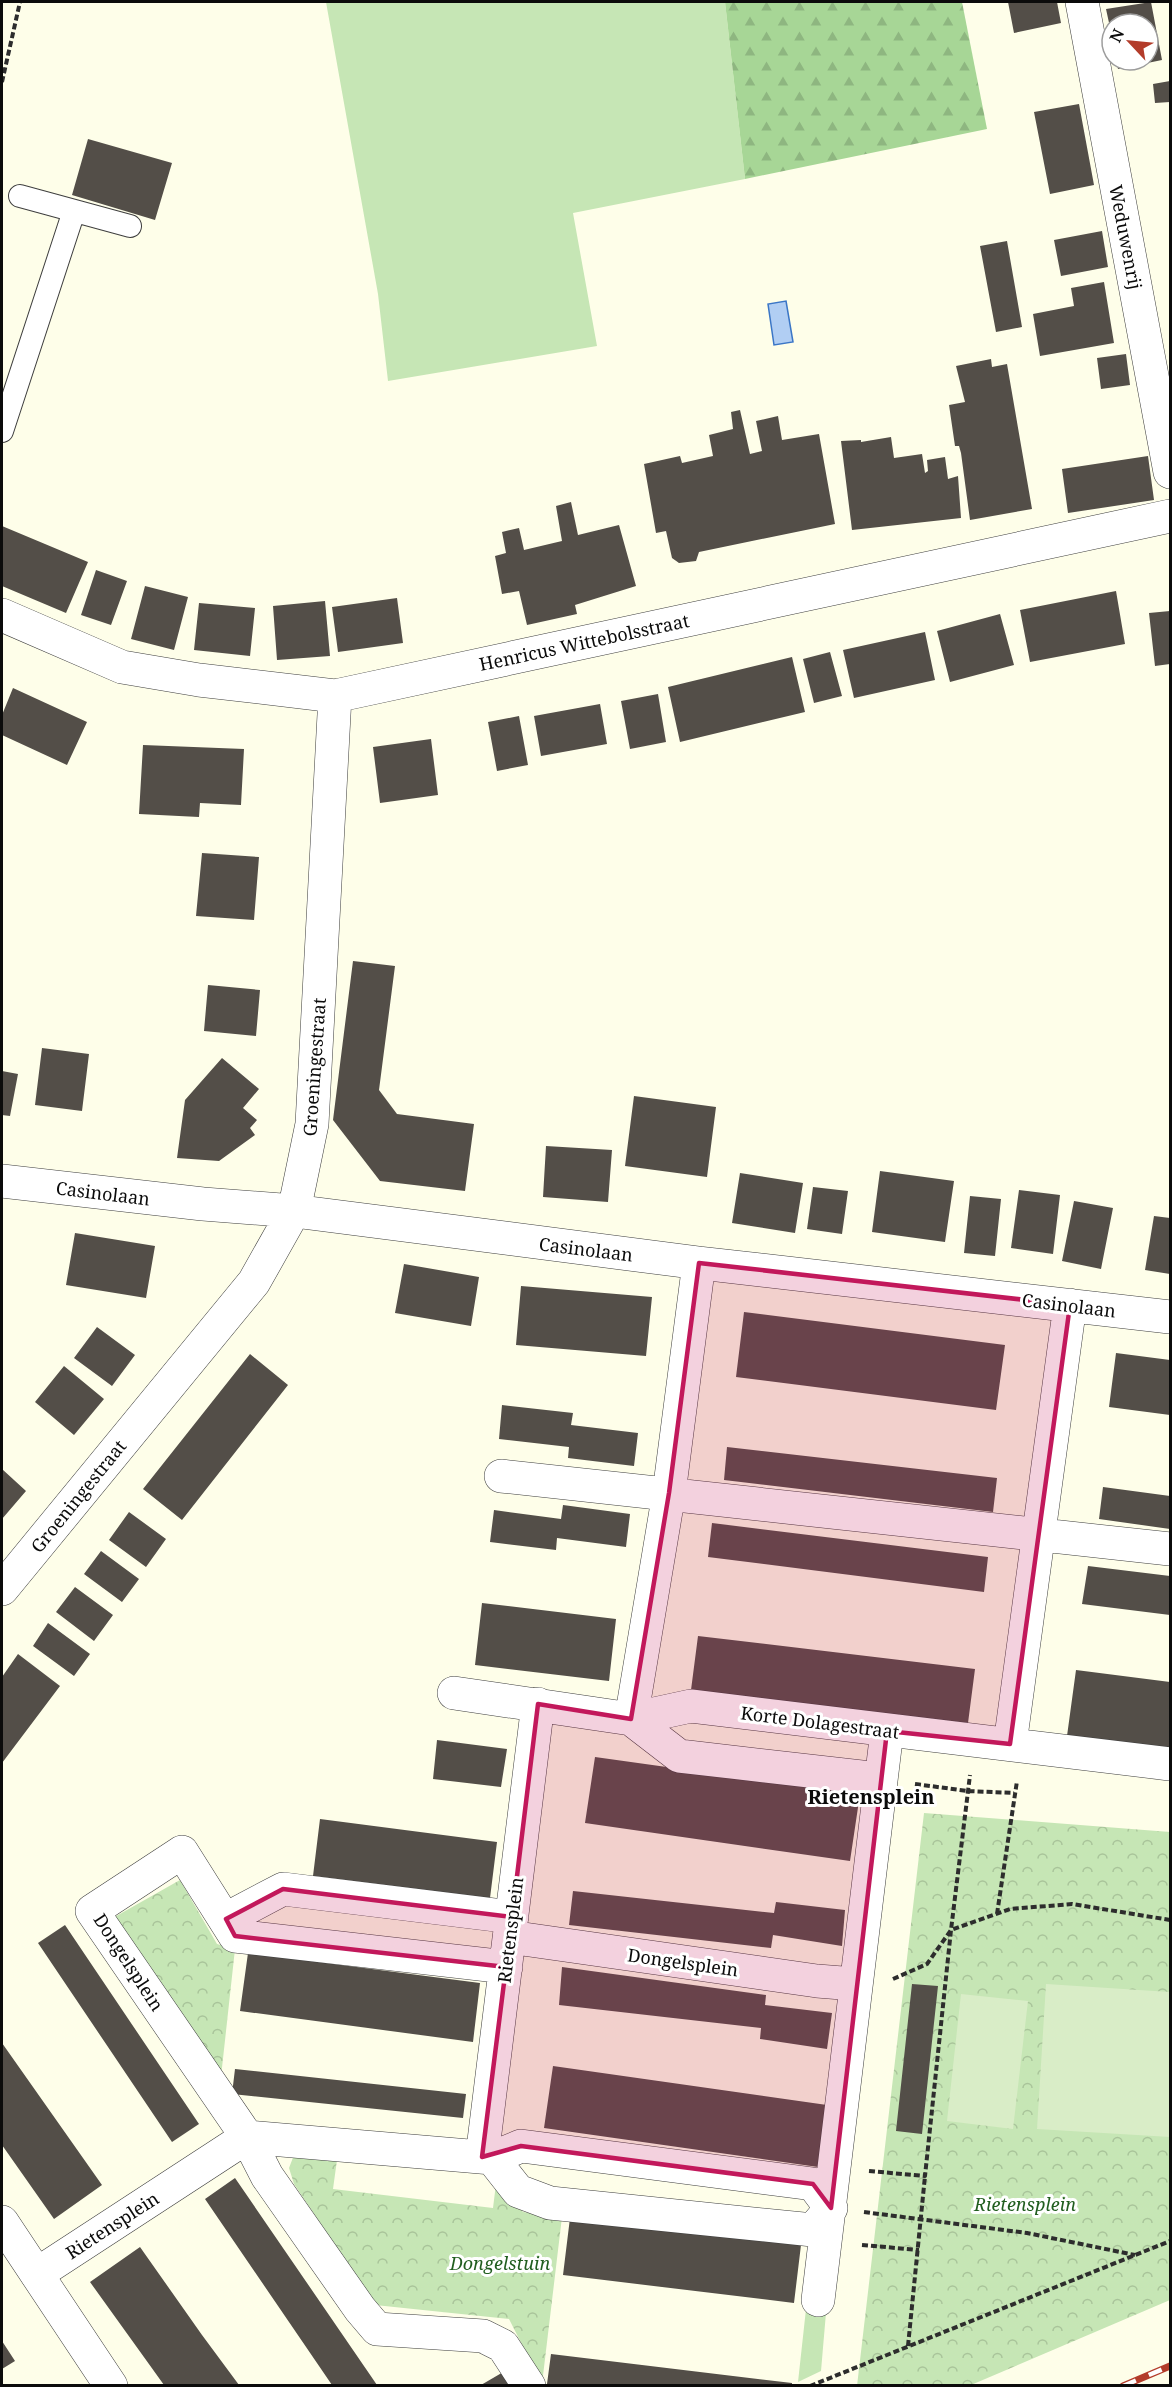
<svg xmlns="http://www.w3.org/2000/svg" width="1172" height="2387" font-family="'Noto Serif',serif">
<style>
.grass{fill:#c6e6b5}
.forest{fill:url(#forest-firs)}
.park{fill:url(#park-crowns)}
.pitch{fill:#d9edc7}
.water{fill:#b1cef3;stroke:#3b76c6;stroke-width:1.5}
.building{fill:#534e48}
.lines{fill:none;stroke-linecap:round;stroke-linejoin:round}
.service-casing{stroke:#3e3e3e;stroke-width:24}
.minor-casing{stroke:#3e3e3e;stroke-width:34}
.tertiary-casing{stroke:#3e3e3e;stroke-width:34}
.path{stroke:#2d2d2d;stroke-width:4;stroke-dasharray:6 3;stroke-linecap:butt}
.service{stroke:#fff;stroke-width:22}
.minor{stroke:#fff;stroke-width:33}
.tertiary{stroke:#fff;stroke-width:33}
.rail-casing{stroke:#b33c2a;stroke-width:7}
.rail{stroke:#fff;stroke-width:4.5;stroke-dasharray:14;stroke-linecap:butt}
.marked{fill:#c2185b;fill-opacity:0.2;stroke:#c2185b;stroke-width:4.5;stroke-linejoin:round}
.labels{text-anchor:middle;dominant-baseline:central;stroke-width:6;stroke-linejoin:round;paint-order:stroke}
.street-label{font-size:18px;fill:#0b0b0b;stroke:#fff}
.park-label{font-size:18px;font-style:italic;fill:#215e1f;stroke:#fff}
.neighbourhood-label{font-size:20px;font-weight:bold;fill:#0b0b0b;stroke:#fff}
</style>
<defs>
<pattern id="forest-firs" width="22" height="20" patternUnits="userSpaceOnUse" patternTransform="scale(1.5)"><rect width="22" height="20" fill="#a7d696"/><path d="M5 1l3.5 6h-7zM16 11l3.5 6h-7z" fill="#8eb680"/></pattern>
<pattern id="park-crowns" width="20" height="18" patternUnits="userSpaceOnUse" patternTransform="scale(1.5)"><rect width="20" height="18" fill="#c6e6b5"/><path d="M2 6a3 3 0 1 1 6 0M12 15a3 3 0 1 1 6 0" fill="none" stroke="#a9c49a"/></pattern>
</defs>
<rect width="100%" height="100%" fill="#fefee9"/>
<path class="grass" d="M326 2H725L745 179 573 213 597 346 388 381 378 294Z
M807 2300 827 2301 821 2371 798 2382Z"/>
<path class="forest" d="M725 2H962L987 129 745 179Z"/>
<path class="park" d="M924 1813 1170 1832V2300L971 2385 857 2386Z
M180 1880 217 1944 235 1949 220 2086 111 1919Z
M294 2155 337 2160 333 2189 493 2208 497 2176 523 2212 562 2217 542 2384 509 2319 375 2305 294 2184 289 2168Z"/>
<path class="pitch" d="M1046 1984 1170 1992V2137L1037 2129Z
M961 1994 1028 2001 1013 2129 947 2121Z"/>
<path class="water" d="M786 301 793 342 774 345 768 304Z"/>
<path class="building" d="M1008 2H1057L1061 23 1014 33Z
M1151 2 1162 60 1118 69 1116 60H1148V24H1112L1111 32 1106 9Z
M1170 81V102L1155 103 1153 84Z
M1079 104 1094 185 1050 194 1034 112Z
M88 139 172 163 155 220 72 195Z
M1102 231 1108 267 1061 276 1054 240Z
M1007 241 1022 327 996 332 980 246Z
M1104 282 1114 343 1040 356 1033 314 1074 306 1071 288Z
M1126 354 1130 385 1101 389 1097 358Z
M991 359 992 367 1007 364 1032 509 970 520 961 453 959 446H955L949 405 965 402 956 366Z
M740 410 750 454 762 451 756 421 778 416 782 440 819 434 835 524 699 552 696 561 679 563 672 558 666 531 656 533 644 464 680 456 682 463 713 456 709 435 733 429 731 412Z
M891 437 894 458 922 454 925 473 928 471 927 460 945 457 948 479 958 476 961 518 852 530 841 441 861 440V442Z
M1148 456 1154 500 1068 513 1062 469Z
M571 502 578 535 619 525 636 586 575 605 577 614 527 625 519 591 502 594 495 556 506 553 502 532 519 528 524 550 562 541 556 506Z
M2 526 88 562 66 613 2 586Z
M96 570 127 581 111 625 81 615Z
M145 586 188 597 174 650 131 639Z
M1116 591 1125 644 1030 662 1020 610Z
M397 598 403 643 338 652 332 607Z
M325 601 330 656 277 660 273 606Z
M199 603 255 608 250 656 194 650Z
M1170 611V664L1155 666 1149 613Z
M1000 614 1014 665 950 682 937 631Z
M925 632 935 680 854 698 843 650Z
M830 652 842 696 814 703 803 659Z
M792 657 805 712 680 742 668 687Z
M13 688 87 722 67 765 2 735V715Z
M658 694 666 742 630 749 621 701Z
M600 704 607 744 541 756 534 716Z
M519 716 528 765 497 771 488 722Z
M431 739 438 795 380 803 373 747Z
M143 745 244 749 241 805 200 803 199 817 139 814Z
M202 853 259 857 254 920 196 916Z
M353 961 395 966 379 1090 397 1114 474 1124 465 1191 380 1181 333 1120Z
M208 985 260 990 256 1036 204 1031Z
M42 1048 89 1054 82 1111 35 1105Z
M222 1058 259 1089 243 1108 257 1120 250 1128 255 1135 219 1161 177 1158 185 1100Z
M2 1071 18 1074 10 1116 2 1115Z
M634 1096 716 1107 707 1177 625 1166Z
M546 1146 612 1150 608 1202 543 1197Z
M880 1171 954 1181 945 1242 872 1232Z
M740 1173 803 1183 795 1233 732 1223Z
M813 1187 848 1191 842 1234 807 1229Z
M1019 1190 1060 1195 1053 1254 1011 1248Z
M970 1196 1001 1199 995 1256 964 1253Z
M1074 1201 1113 1208 1101 1269 1062 1261Z
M1154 1216 1170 1218V1274L1145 1270Z
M75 1233 155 1246 146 1298 66 1285Z
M404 1264 479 1277 471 1326 395 1313Z
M521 1286 652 1297 646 1356 516 1345Z
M744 1312 1005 1345 996 1410 736 1377Z
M97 1327 135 1355 112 1386 74 1358Z
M1116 1353 1170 1360V1415L1109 1407Z
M250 1354 288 1385 182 1520 143 1489Z
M64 1366 104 1399 74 1435 35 1402Z
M502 1405 573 1413 571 1425 638 1433 634 1466 568 1458 569 1447 499 1439Z
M727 1447 997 1478 993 1512 724 1480Z
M2 1469 26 1491 2 1519Z
M1103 1487 1170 1496V1529L1099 1519Z
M563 1505 630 1514 626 1547 557 1538 556 1550 490 1542 494 1510 561 1519Z
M129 1512 166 1539 146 1567 109 1540Z
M712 1523 988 1557 984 1592 708 1557Z
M101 1551 139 1579 122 1602 84 1574Z
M1088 1566 1170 1576V1615L1082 1604Z
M75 1587 113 1615 94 1641 56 1612Z
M482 1603 616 1619 609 1681 475 1665Z
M48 1623 90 1654 74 1676 33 1646Z
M698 1636 975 1669 968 1723 691 1690Z
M18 1654 60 1686 2 1763V1677Z
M1076 1670 1170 1682V1749L1067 1736Z
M437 1740 507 1749 501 1787 433 1779Z
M595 1757 860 1794 850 1861 585 1823Z
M320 1819 497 1842 490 1898 313 1876Z
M573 1891 774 1913 776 1902 845 1910 842 1946 773 1935 771 1948 569 1925Z
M65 1925 199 2124 172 2142 38 1943Z
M248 1953 480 1983 473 2042 240 2011Z
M562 1967 766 1995 765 2005 832 2013 827 2049 760 2039 761 2028 559 2005Z
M912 1984 938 1986 922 2134 896 2131Z
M2 2043 102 2185 54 2219 2 2145Z
M553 2066 827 2105 818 2167 544 2128Z
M235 2069 466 2094 463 2118 232 2094Z
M235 2178 377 2385H332L205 2199Z
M570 2218 801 2245 794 2303 563 2275Z
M140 2247 202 2335 239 2385H164L90 2282Z
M2 2341 15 2361 2 2369Z
M551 2354 792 2383V2385L547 2384Z
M505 2371 513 2385H481Z"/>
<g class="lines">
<g class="service-casing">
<path id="service" d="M20 196 130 226
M2 431 74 211"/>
</g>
<g class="minor-casing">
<path id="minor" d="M1082 2 1170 472
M2 615 122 667 199 680 335 696 1170 516
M2 1181 203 1204 294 1211 699 1263 1170 1317
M501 1476 1170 1549
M2 1589 254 1282 294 1211 312 1124 335 696
M454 1693 631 1719 691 1706 1170 1764
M631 1719 669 1493 699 1263
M631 1719 679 1756 879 1779
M1010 1744 1070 1305
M226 1919 283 1889 512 1917
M510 1937 817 1981 855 1984
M506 1967 235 1936 182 1852 92 1911 247 2137 267 2176 360 2309 377 2329 483 2336 503 2346 529 2386
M482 2157 538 1704
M492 2158 518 2191 550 2203 813 2230 831 2208
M37 2274 247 2137 492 2158 521 2146 813 2184 831 2208
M818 2300 887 1731"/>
</g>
<g class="tertiary-casing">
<path id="tertiary" d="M2 2222 111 2386"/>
</g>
<path class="path" d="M2 82 20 2
M915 1784 968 1791 1014 1793
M997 1914 1017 1781
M893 1979 927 1964 951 1930 970 1775
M869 2171 925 2176 951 1930 1010 1909 1072 1904 1170 1920
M864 2212 1027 2233 1135 2255
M862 2245 919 2250
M908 2346 925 2176
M810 2386 1170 2241"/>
<use href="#service" class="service"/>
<use href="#minor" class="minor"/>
<use href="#tertiary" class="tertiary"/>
<g class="rail-casing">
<path id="rail" d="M1123 2386 1170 2366"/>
</g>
<use href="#rail" class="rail"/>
</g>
<path class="marked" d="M699 1263 1070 1305 1010 1744 887 1731 831 2208 813 2184 521 2146 482 2157 506 1967 235 1936 226 1919 283 1889 512 1917 538 1704 631 1719 669 1493Z"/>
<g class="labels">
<g class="street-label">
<text transform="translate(1126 237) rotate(79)">Weduwenrij</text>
<text transform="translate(584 642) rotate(-12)">Henricus Wittebolsstraat</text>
<text transform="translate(314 1067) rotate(-86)">Groeningestraat</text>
<text transform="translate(103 1193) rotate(7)">Casinolaan</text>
<text transform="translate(586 1249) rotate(7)">Casinolaan</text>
<text transform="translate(1069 1305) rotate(7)">Casinolaan</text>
<text transform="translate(78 1496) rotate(-51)">Groeningestraat</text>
<text transform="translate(820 1722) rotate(7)">Korte Dolagestraat</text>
<text transform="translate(510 1930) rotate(-83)">Rietensplein</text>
<text transform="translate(129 1962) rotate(57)">Dongelsplein</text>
<text transform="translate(683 1962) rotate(8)">Dongelsplein</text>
<text transform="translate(112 2225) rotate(-33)">Rietensplein</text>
</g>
<g class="park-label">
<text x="1025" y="2204">Rietensplein</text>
<text x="500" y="2263">Dongelstuin</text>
</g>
<g class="neighbourhood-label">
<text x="871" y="1796">Rietensplein</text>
</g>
</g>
<rect width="1172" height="2387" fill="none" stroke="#0b0b0b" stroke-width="6"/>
<g transform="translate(1130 42) rotate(296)"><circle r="28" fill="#ffffff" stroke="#9d9d9d" stroke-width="1.5"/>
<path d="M0-4.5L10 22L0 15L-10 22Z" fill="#b33c2a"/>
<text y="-9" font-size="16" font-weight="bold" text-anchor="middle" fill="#0b0b0b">N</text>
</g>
</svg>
